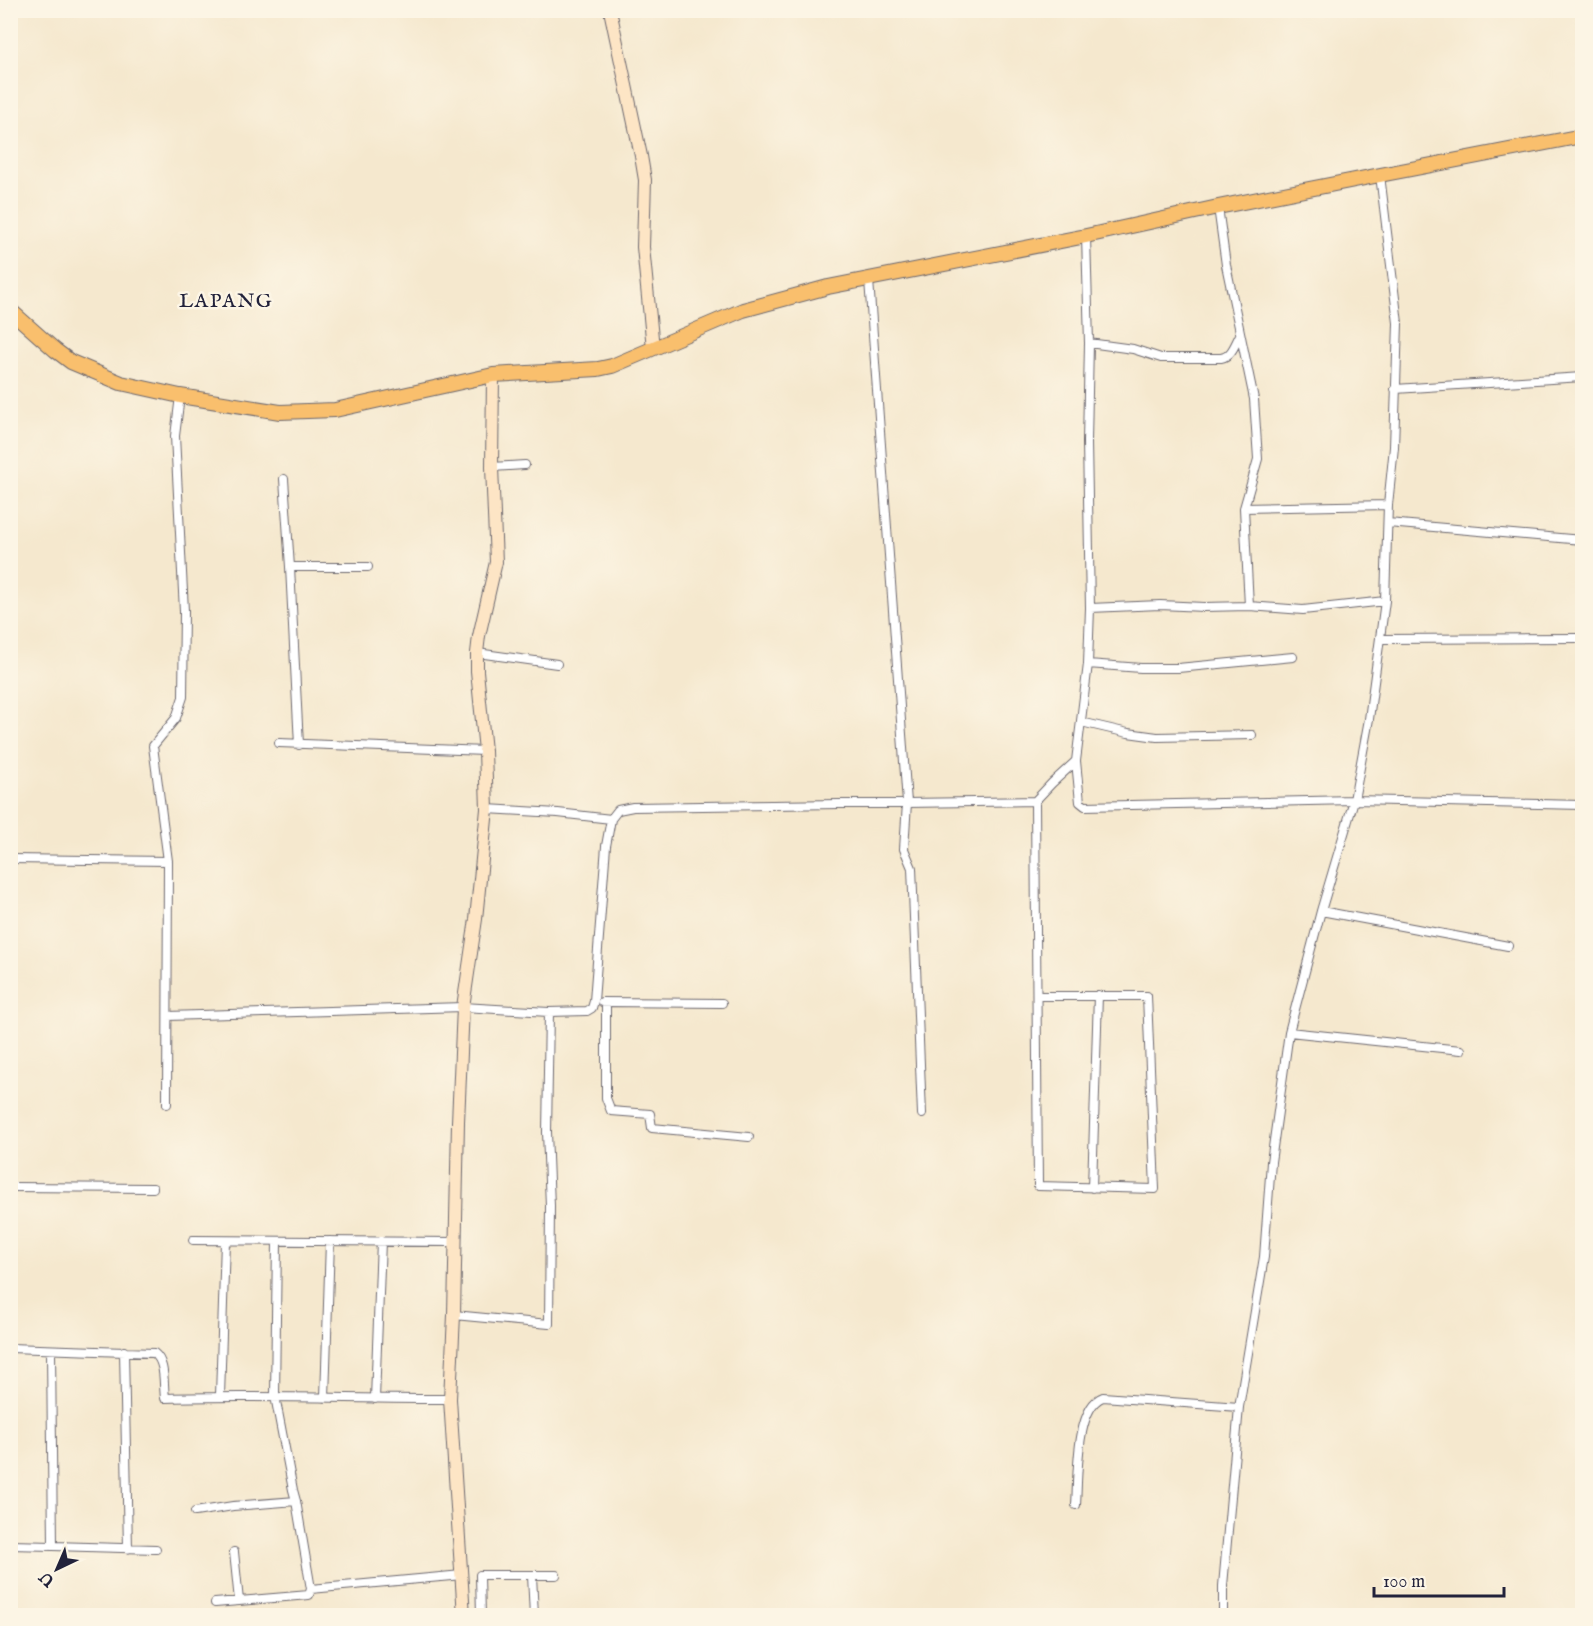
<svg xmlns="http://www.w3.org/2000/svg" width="1593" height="1626" font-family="'IM FELL English',serif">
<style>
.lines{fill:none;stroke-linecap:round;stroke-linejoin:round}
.street-casing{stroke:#6c676e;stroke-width:10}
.secondary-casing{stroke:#6c676e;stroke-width:14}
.primary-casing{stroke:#6c676e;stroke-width:16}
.street{stroke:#fff;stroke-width:8}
.secondary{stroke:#fde5c5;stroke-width:12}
.primary{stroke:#f9bf6d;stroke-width:14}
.labels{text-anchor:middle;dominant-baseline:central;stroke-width:5;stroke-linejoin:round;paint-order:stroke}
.quarter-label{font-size:20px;letter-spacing:1.5px;fill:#22223b;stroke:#fcf5e5}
</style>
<rect width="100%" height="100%" fill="#fcf5e5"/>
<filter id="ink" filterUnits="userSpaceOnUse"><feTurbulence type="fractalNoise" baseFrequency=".0167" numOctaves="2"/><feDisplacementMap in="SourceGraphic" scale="12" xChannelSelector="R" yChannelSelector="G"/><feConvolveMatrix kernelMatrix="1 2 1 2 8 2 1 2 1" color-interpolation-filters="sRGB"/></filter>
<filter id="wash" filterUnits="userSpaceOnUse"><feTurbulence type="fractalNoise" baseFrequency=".008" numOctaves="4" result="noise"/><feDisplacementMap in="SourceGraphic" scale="24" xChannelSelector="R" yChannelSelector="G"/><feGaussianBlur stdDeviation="1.35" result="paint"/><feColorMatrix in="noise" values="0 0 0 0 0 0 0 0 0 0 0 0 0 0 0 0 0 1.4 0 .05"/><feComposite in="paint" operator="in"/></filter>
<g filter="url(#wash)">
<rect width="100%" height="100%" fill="#f5e8ce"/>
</g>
<g filter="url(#ink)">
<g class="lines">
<g class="street-casing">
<path id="street" d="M1218 207 1226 265 1254 399 1258 459 1244 508 1249 606
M869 280 907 803 904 849 912 868 922 1114
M1089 343 1133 349 1161 358H1221C1232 356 1235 344 1240 335
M1395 389 1582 377
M492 467 525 465
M284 479 290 567 299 745
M1244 508 1388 505
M1388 523 1582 540
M290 567H368
M1090 608 1160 605 1204 607 1249 606 1303 610 1385 601
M1380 639 1582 638
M477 653 557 664
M1088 664 1141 668H1178L1293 657
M1081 722 1128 733 1157 737 1252 735
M279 743 485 751
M1076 761 1080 802 1085 806 1354 800 1582 805
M487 809 558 813 611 819 618 810 633 807 1035 801
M10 859 168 861
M1321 911 1508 946
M1037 996H1147L1155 1189 1038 1186 1035 801 1052 783 1076 761 1088 664 1090 608 1087 442 1089 343 1086 236
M602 1002 722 1003
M606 1003V1098L611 1111 650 1114 652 1128 749 1137
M168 1016 463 1007 549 1012 587 1011 592 1008 594 1001 606 846 611 819
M1289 1032 1461 1050
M167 1104 168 861 153 746 176 718 183 697 184 611 175 436 180 396
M10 1187 153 1188
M1092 1188 1098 995
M193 1240 454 1242
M454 1315 549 1324 550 1206 547 1132 549 1012
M10 1348 154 1353C166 1362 163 1383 165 1398 260 1395 355 1399 450 1399
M124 1351 128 1549
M220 1396 225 1241
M325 1398 330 1241
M375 1399 381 1241
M1076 1505C1078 1480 1075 1407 1103 1397L1239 1407
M195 1512 233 1506 296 1501
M10 1545 53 1546 51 1350
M53 1546 156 1549
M234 1552 239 1601
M532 1575 534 1616
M311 1589 462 1575
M215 1603 309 1595 311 1589 296 1501 293 1490 275 1396 277 1241
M481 1616 480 1575H556
M1223 1616V1586L1239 1407 1264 1257 1271 1162 1289 1032 1321 911 1354 800 1369 719 1385 601 1388 505 1394 447 1398 323 1380 175"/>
</g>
<g class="secondary-casing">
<path id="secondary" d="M610 10 641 156 645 180 643 247 653 348
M464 1616 450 1399 454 1315 458 1122 463 1007 476 919 487 809 485 751 477 671V653L479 636 496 562 492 467 493 375"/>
</g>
<g class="primary-casing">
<path id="primary" d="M10 310 55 350 71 362 121 383 180 396 280 412 335 410 493 375 598 369 612 366 743 310 828 287 1086 236 1218 207 1380 175 1582 136"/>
</g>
<use href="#street" class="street"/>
<use href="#secondary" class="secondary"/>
<use href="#primary" class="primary"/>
</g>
</g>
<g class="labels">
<g class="quarter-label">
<text x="226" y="301">LAPANG</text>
</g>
</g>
<rect width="1593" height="1626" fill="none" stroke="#fcf5e5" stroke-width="36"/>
<g transform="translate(57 1569) rotate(224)" stroke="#fcf5e5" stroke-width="4.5" paint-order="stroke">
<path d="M0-4.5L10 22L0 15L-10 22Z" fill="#22223b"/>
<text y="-9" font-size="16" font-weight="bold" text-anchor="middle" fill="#22223b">U</text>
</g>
<path d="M1374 1587v9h130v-9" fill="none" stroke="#22223b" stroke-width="3"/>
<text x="1383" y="1587" font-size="18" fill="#22223b" stroke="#fcf5e5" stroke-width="4.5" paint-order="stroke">100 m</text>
</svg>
